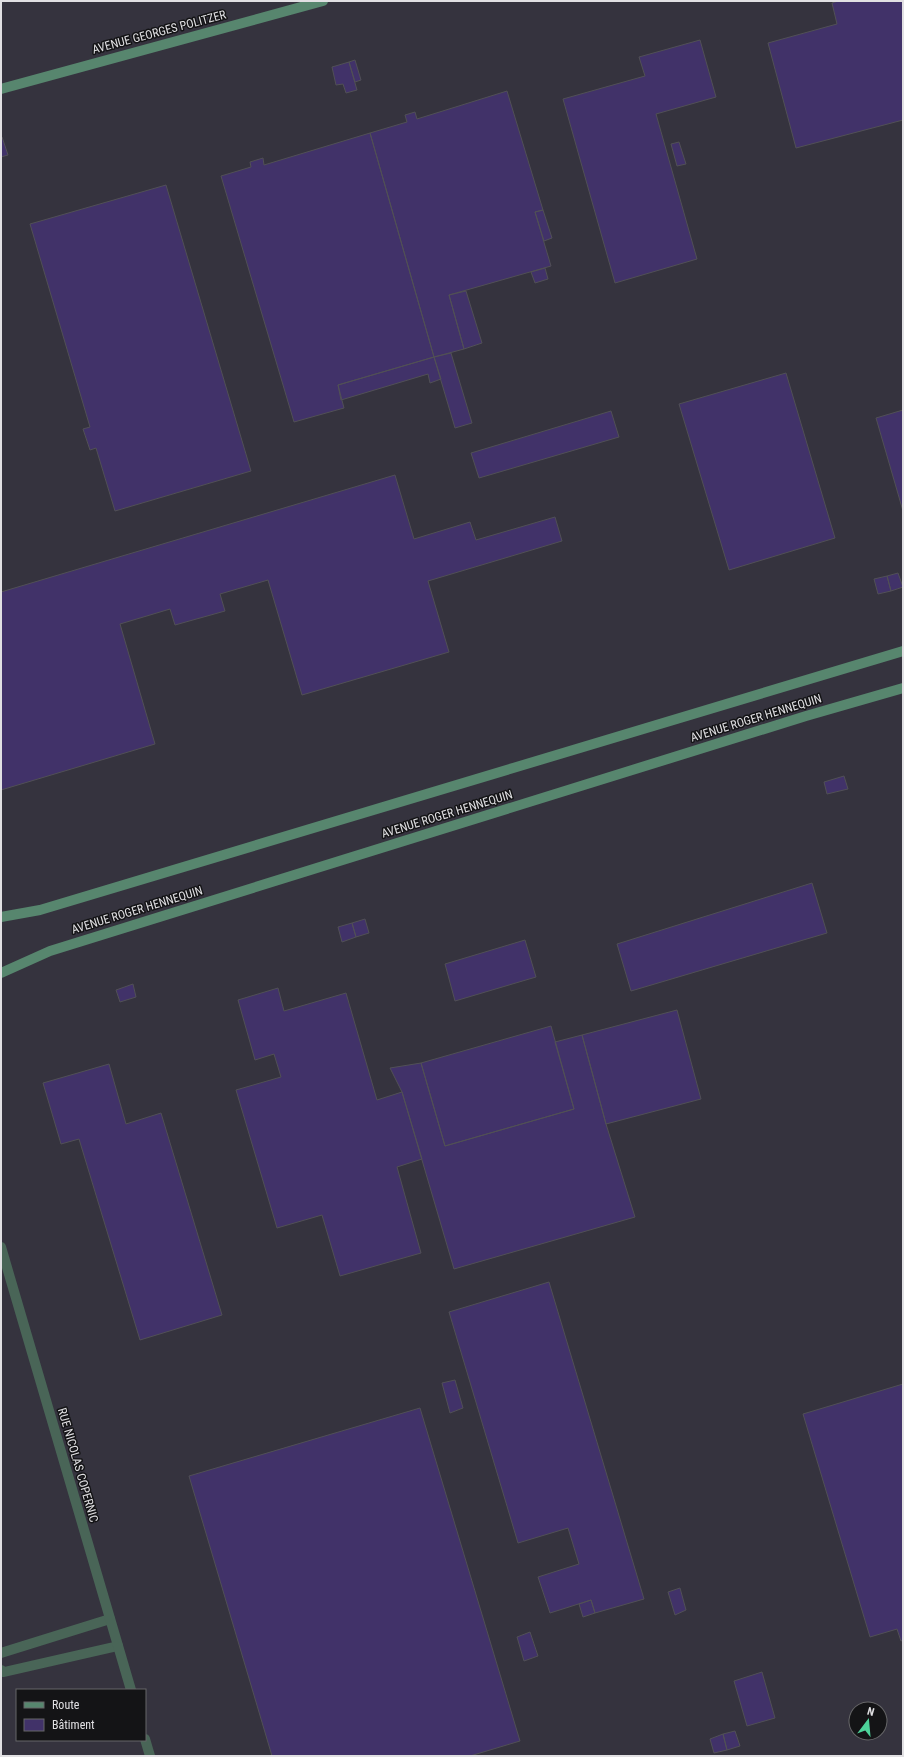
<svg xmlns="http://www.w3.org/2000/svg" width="904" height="1757" font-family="'Roboto Condensed',sans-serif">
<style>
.built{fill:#35333e;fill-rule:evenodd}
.building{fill:#413269;stroke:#515056}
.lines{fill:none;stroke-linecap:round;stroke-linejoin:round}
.lane{stroke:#496557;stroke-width:10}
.street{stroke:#496557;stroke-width:10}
.secondary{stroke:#57866e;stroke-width:10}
.labels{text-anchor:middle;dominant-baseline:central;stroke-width:3;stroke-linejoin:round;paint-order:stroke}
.street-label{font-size:12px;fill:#e1e0e3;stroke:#141416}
</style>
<rect width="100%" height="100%" fill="#2c2b30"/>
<path class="built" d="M1 1H903V1756H1ZM17 1690H145V1740H17ZM856 1709H880V1733H856Z"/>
<path class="building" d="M838 1H903V120L796 148 768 43 837 24 832 3Z
M700 40 716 97 656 114 697 259 615 283 563 99 645 76 639 57Z
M355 60 361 80 355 82 349 62Z
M349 62 357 90 346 93 343 84 336 85 332 67Z
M507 91 543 210 535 212 551 266 449 295 464 349 434 357 370 133 407 122 405 115 415 112 417 119Z
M370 133 434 357 338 385 344 408 294 422 221 176 251 167 250 162 263 158 264 165Z
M2 137 8 155 1 157V138Z
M679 142 686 164 677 166 671 144Z
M166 185 251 471 115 511 96 448 90 450 83 429 90 427 30 224Z
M543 210 552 238 544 241 535 212Z
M545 268 548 279 535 283 531 272Z
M466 291 482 343 464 349 449 295Z
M451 353 472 423 455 428 434 357Z
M434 357 441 379 430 383 428 374 341 400 338 385Z
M786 373 835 538 729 570 679 404Z
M903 410V511L876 418Z
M611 411 619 437 479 478 471 453Z
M395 475 414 539 470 522 476 540 555 517 562 541 428 581 449 652 302 695 268 580 220 594 225 611 175 625 170 609 120 624 155 744 1 790V592Z
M898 573 903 587 891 591 887 576Z
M887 576 891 591 878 594 874 579Z
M844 776 848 789 827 794 824 782Z
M812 883 827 933 631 991 617 944Z
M365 919 369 933 356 937 352 923Z
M352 923 356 937 342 942 338 927Z
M525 940 536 977 455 1001 445 964Z
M133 984 136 997 120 1002 116 990Z
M278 988 284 1011 346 993 377 1100 402 1092 422 1159 397 1167 421 1253 340 1276 322 1215 277 1228 236 1090 281 1077 274 1054 255 1060 238 1000Z
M677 1010 701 1099 606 1124 582 1035Z
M551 1026 574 1109 445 1146 421 1063Z
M582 1035 606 1124 635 1217 454 1269 402 1092 390 1068 421 1063 445 1146 574 1109 555 1042Z
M109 1064 126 1124 161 1113 222 1315 140 1340 79 1139 61 1144 43 1083Z
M549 1282 644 1599 595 1613 591 1600 550 1613 538 1577 579 1564 568 1528 518 1543 449 1312Z
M455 1380 463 1408 450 1413 442 1383Z
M903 1384V1640L901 1641 897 1629 870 1637 803 1414Z
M420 1408 520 1741 470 1756H272L189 1476Z
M680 1588 686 1610 675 1615 668 1592Z
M591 1600 595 1613 583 1617 579 1604Z
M530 1632 538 1656 524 1661 517 1637Z
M762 1672 775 1718 747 1726 734 1681Z
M735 1731 740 1746 727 1750 723 1734Z
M723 1734 727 1750 714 1753 710 1739Z"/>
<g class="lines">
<path class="lane" d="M1 1653 110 1619
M1 1670 4 1672 118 1646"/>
<path class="street" d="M1 1247 131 1690
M145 1739 150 1756"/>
<path class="secondary" d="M1 89 323 1
M1 917 40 910 903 651
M1 973 50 951 806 716 903 688"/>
</g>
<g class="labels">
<g class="street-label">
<text transform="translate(159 32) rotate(-15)">AVENUE GEORGES POLITZER</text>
<text transform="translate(756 718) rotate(-17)">AVENUE ROGER HENNEQUIN</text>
<text transform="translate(447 814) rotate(-17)">AVENUE ROGER HENNEQUIN</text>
<text transform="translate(137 910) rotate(-17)">AVENUE ROGER HENNEQUIN</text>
<text transform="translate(78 1465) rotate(74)">RUE NICOLAS COPERNIC</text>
</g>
</g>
<rect width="904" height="1757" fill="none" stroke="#e1e0e3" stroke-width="4"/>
<rect x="16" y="1689" width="130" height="52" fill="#141416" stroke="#666668"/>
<rect x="24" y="1702" width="20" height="6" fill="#57866e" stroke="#666668"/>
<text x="52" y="1709" font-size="12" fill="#e1e0e3">Route</text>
<rect x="24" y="1719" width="20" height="12" fill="#413269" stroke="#666668"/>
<text x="52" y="1729" font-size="12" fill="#e1e0e3">Bâtiment</text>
<g transform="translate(868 1721) rotate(16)"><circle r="19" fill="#141416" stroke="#666668"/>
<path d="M0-3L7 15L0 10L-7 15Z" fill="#4dd39a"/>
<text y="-6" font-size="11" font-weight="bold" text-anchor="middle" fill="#e1e0e3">N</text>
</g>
</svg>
